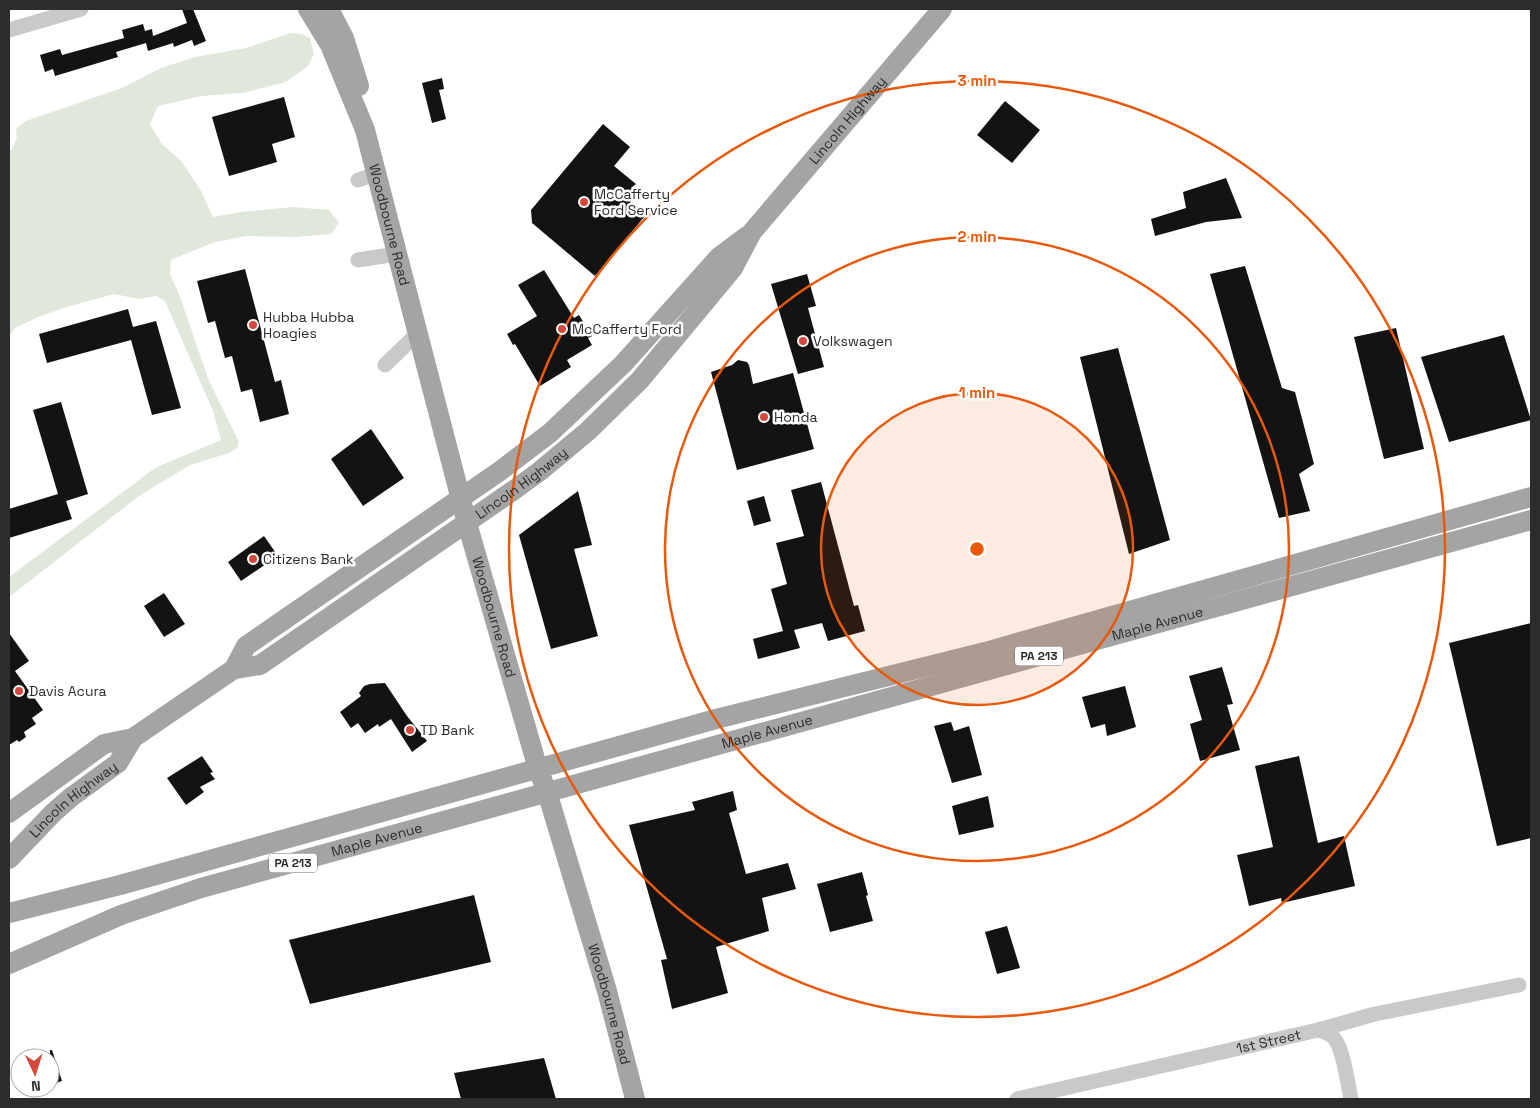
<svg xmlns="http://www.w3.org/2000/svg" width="1540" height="1108" font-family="'Space Grotesk',sans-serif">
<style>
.green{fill:#dfe8da}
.building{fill:#131313}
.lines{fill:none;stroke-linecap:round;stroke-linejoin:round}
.minor{stroke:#c9c9c9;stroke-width:15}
.major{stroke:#a4a4a4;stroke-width:20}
.ring{fill:none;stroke:#e8590c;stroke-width:2.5}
.poi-dot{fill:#d5483b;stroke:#fff;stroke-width:2}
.labels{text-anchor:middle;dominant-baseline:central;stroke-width:5;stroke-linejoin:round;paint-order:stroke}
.shield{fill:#fff;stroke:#6b6b6b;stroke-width:1}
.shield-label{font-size:12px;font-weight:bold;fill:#2c2c2c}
.street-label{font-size:14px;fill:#2c2c2c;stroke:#fff}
.poi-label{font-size:14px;fill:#2c2c2c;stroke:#fff;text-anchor:start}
.centre{fill:#e8590c;stroke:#fff;stroke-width:2.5}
.ring-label{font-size:15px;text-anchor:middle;font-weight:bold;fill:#e8590c;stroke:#fff;stroke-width:5;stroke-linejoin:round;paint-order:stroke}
</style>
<rect width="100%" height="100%" fill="#fff"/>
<path class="green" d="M291 33 302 34 310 38 314 54 308 66 286 82 242 93 202 96 158 106 150 124 162 144 182 162 201 191 213 217 241 212 293 207 329 210 339 223 331 234 296 237 246 236 212 243 171 260 170 274 180 297 209 381 239 442 237 448 229 453 190 465 139 496 9 597V577L155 468 221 440 213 411 165 301 156 296 139 299 114 294 67 307 38 317 15 328 9 336V150H12L17 137 16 129 26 121 122 88 161 68 195 57 246 48Z"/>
<path class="building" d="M182 9H193L206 41 194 46 192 40 174 47 173 43 148 51 146 43 116 52 118 57 55 76 53 69 45 72 40 55 60 49 62 55 124 38 122 30 143 24 145 31 152 29 153 36 187 23Z
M442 78 444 89 439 90 446 119 432 123 422 83Z
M284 97 295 137 272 144 277 162 229 176 212 117Z
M1005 101 1040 130 1012 163 977 135Z
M603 124 630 147 614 166 636 184 631 188 637 194 629 204 645 216 595 276 532 223 531 210Z
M1226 178 1242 218 1206 222 1155 236 1151 219 1186 208 1183 192Z
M1245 266 1282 388 1295 392 1314 464 1299 474 1310 511 1279 518 1210 274Z
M245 269 275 382 281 380 289 414 260 422 252 389 241 392 232 356 225 358 215 321 208 323 197 281Z
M544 270 574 318 579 315 592 336 588 338 592 345 567 360 571 367 540 386 515 344 513 345 507 334 537 316 518 285Z
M807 274 816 306 808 308 824 367 798 374 771 284Z
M128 309 133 327 156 321 181 408 152 415 131 340 47 363 39 334Z
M1396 328 1424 449 1384 459 1354 337Z
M1504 335 1531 420 1449 442 1421 357Z
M1118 348 1170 540 1129 554 1080 357Z
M738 360 747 362 749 365 753 384 793 373 814 449 737 470 711 372 732 365Z
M61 402 88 494 66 501 72 519 9 538V509L58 494 33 410Z
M371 429 404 478 363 506 331 459Z
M821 482 854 606 858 605 865 631 828 641 822 623 794 630 800 648 758 659 753 639 783 631 771 589 787 584 776 543 804 536 791 490Z
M578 491 592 545 574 549 598 636 551 649 519 535Z
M764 496 771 521 754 526 747 501Z
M264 536 278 556 241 581 228 562Z
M164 593 185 624 164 637 144 606Z
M1531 623V838L1497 846 1449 643Z
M9 633 29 661 15 671 43 710 32 718 36 724 24 732 26 737 19 742 17 740 9 745Z
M1222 667 1233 704 1227 705 1240 750 1200 761 1190 724 1202 720 1189 676Z
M385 683 407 716 427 741 412 752 391 719 379 727 378 724 365 733 358 723 351 728 340 712 361 696 359 693 364 686 370 684Z
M1125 686 1136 727 1107 736 1105 724 1091 728 1082 697Z
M951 722 954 731 969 726 982 775 952 783 934 726Z
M202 756 213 772 210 773 215 779 200 787 204 792 186 805 167 778Z
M1299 756 1318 843 1344 836 1355 886 1282 903 1281 898 1249 906 1237 855 1273 847 1255 766Z
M733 791 737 810 729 813 746 874 788 863 796 889 762 898 769 931 716 947 728 993 672 1009 661 960 667 959 629 825 695 810 692 802Z
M988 796 994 827 959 835 952 806Z
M862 872 868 895 866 896 873 921 830 932 817 884Z
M474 895 491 962 310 1004 289 940Z
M1007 926 1020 968 997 974 985 932Z
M50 1050H52L62 1081 50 1085Z
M544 1058 556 1099H461L454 1073Z"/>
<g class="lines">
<g class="minor">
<path d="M9 30 81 9"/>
<path d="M358 180 376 174"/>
<path d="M358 260 397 254"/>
<path d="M385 365 418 333"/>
<path d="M1318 1030C1324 1032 1329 1033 1333 1037 1343 1046 1348 1085 1351 1099"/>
<path id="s1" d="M1017 1099 1318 1030 1375 1014 1519 985"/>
</g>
<g class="major">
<path id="s2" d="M308 9 330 45 365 130 467 523 538 769 547 792 607 991 635 1099"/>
<path d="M329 9 344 38 359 86"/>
<path d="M234 669 246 646 500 471 550 433 623 364 719 257 747 236"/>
<path id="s3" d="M9 813 104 744 133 738 234 669 260 665 514 490 540 471 588 431 640 380 733 268 752 232 942 9"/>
<path id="s4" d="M9 859 53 813 70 798 118 763 133 738"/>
<path d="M9 913 120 885 716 719 985 652 1531 497"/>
<path id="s5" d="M9 964 121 915 201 888 1531 520"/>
</g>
</g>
<circle cx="977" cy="549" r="156" fill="#e8590c" fill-opacity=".12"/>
<g class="ring">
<circle cx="977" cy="549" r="156"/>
<circle cx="977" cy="549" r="312"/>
<circle cx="977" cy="549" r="468"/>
</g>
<g class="poi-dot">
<circle cx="584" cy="202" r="5"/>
<circle cx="253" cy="325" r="5"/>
<circle cx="562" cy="329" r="5"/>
<circle cx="803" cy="341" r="5"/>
<circle cx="764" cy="417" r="5"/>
<circle cx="253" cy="559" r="5"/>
<circle cx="19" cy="691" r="5"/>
<circle cx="410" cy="730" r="5"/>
</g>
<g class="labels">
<g class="shield">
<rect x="1015" y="646.5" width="48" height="19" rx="4"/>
<rect x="269" y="853.5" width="48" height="19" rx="4"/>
</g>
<g class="shield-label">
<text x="1039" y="656">PA 213</text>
<text x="293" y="863">PA 213</text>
</g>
<g class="street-label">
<text stroke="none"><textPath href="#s3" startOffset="1105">Lincoln Highway</textPath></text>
<text stroke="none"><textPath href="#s2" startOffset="232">Woodbourne Road</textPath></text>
<text stroke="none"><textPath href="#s3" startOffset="614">Lincoln Highway</textPath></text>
<text stroke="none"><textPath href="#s2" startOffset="638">Woodbourne Road</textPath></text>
<text stroke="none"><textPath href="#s5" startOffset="1199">Maple Avenue</textPath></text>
<text stroke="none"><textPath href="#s5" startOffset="794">Maple Avenue</textPath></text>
<text stroke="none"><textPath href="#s4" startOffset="88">Lincoln Highway</textPath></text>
<text stroke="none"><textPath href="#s5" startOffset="389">Maple Avenue</textPath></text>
<text stroke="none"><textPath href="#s2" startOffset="1042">Woodbourne Road</textPath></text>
<text stroke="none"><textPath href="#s1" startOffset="258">1st Street</textPath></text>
</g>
<g class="poi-label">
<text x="594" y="194">McCafferty<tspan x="594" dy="16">Ford Service</tspan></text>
<text x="263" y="317">Hubba Hubba<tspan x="263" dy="16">Hoagies</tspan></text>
<text x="572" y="329">McCafferty Ford</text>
<text x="813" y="341">Volkswagen</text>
<text x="774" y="417">Honda</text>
<text x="263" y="559">Citizens Bank</text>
<text x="29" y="691">Davis Acura</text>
<text x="420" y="730">TD Bank</text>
</g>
</g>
<circle cx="977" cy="549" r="8" class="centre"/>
<g class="ring-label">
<text x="977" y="86">3 min</text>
<text x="977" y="242">2 min</text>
<text x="977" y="398">1 min</text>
</g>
<rect width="1540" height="1108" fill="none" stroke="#2c2c2c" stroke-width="20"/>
<g transform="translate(35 1073) rotate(176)"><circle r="24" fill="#ffffff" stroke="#ababab"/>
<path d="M0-4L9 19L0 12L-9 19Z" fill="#d5483b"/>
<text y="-8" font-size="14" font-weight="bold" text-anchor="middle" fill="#2c2c2c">N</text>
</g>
</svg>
